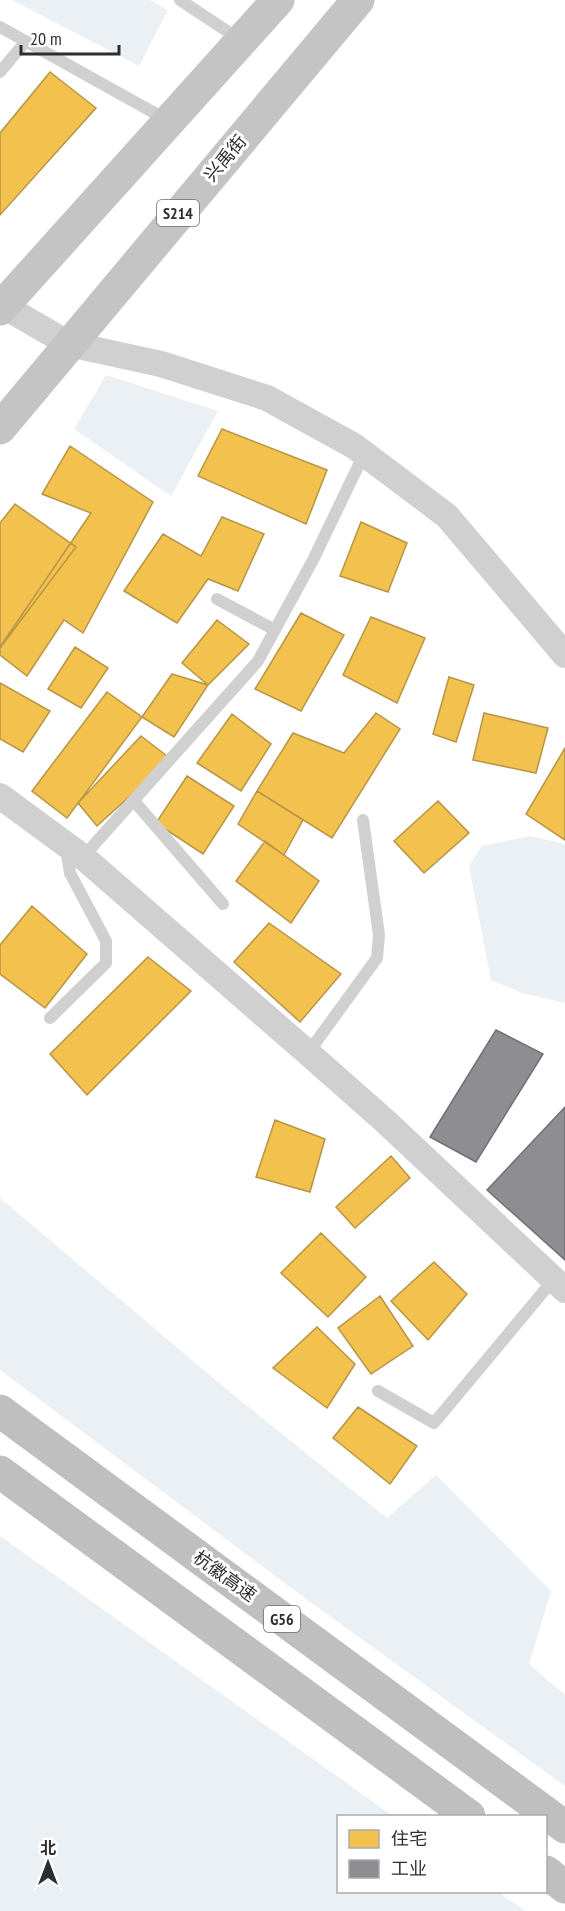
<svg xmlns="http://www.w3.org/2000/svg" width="565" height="1911" font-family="'PT Sans Narrow','Noto Sans SC',sans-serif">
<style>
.green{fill:#ebf0f5}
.homes{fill:#f2c14e;stroke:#b79544;stroke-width:1.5}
.industry{fill:#8d8d92;stroke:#707074;stroke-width:1.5}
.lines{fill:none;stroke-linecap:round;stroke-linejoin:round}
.service{stroke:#d0d0d0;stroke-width:12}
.minor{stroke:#d0d0d0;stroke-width:26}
.primary{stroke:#c4c4c4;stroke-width:33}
.motorway{stroke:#bfbfbf;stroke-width:33}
.labels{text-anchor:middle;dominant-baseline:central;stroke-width:6;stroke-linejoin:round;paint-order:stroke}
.shield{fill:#fff;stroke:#6d6d6d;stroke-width:1.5}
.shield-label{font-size:16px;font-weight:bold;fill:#2e2e2e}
.street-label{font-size:18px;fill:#2e2e2e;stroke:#fff}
</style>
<rect width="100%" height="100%" fill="#fff"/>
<path class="green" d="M12 0H150L168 10 139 66Z
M106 375 218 411 171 496 74 429Z
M530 836 565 844V1003L522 993 491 980 469 866 482 846Z
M0 1198 231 1393 387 1518 436 1475 551 1591 529 1664 565 1695V1786L309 1601 0 1370Z
M0 1536 393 1816H338V1892H498L525 1911H0Z"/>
<path class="homes" d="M50 72 96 108 0 215V133Z
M222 429 327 470 306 524 198 476Z
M70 446 153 502 83 633 64 620 27 676 0 655V647L91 513 42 494Z
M15 504 76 547 0 648V523Z
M222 517 264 534 238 591 208 579 177 623 124 591 163 534 201 556Z
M361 522 407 543 388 592 340 576Z
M301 613 344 635 301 711 255 689Z
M371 617 425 638 397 703 343 675Z
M217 620 249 644 208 685 182 663Z
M75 647 108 668 81 708 48 689Z
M172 674 208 685 174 737 142 717Z
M449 677 474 685 456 742 433 734Z
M0 683 50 711 23 752 0 739Z
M107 692 142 717 67 818 32 791Z
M376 713 400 729 332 838 257 791 293 733 344 753Z
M484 713 548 728 536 773 473 760Z
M232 714 271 744 241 791 197 763Z
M141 736 171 759 97 826 78 803Z
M565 748V840L526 814Z
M187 776 234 806 203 854 156 823Z
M257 791 303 820 284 855 238 824Z
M438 801 469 833 424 873 394 841Z
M265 841 319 881 291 923 236 881Z
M32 906 87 954 45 1008 0 974V945Z
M269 923 341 974 300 1022 234 962Z
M148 957 191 991 87 1095 50 1054Z
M275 1120 325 1139 310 1192 256 1177Z
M391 1156 410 1178 355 1228 336 1207Z
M321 1233 366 1277 328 1317 281 1273Z
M434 1262 467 1294 428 1340 391 1301Z
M380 1296 413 1346 371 1374 338 1328Z
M317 1327 355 1364 327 1408 273 1368Z
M358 1407 417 1446 390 1484 333 1438Z"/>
<path class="industry" d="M496 1030 543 1054 476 1162 430 1137Z
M565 1107V1260L487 1190Z"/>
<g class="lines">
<path class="service" d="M180 0 239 39
M0 27 167 120
M0 72 26 41
M217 599 275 630
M134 801 223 904
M83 857 258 661 313 560 364 454
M50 1018 106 963V941L70 873 66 848
M308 1053 377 958 379 935 363 820
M378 1391 434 1423 554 1279"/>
<path class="minor" d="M0 304 69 344 161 364 267 398 354 446 447 516 565 655
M0 796 83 857 308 1053 385 1121 565 1290"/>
<path class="primary" d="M0 309 278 0
M0 428 358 0"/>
<path class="motorway" d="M0 1411 565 1827
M0 1472 469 1816
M546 1872 565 1887"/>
</g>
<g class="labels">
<g class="shield">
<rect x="157" y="200" width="42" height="26" rx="4.5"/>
<rect x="264" y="1606" width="36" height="26" rx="4.5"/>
</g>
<g class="shield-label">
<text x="178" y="213">S214</text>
<text x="282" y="1619">G56</text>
</g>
<g class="street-label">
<text transform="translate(225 158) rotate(-50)">兴禹街</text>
<text transform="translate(225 1576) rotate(36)">杭徽高速</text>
</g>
</g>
<rect x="337" y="1815" width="210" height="78" fill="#ffffff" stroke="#ababab" stroke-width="1.5"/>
<rect x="349" y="1830" width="30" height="18" fill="#f2c14e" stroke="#ababab" stroke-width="1.5"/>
<text x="391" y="1845" font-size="18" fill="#2e2e2e">住宅</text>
<rect x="349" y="1860" width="30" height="18" fill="#8d8d92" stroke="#ababab" stroke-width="1.5"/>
<text x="391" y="1875" font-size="18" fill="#2e2e2e">工业</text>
<g transform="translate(48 1863)" stroke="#ffffff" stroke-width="4.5" paint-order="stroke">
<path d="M0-4.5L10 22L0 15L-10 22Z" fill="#2e2e2e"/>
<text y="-9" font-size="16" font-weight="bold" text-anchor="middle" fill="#2e2e2e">北</text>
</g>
<path d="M21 45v9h98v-9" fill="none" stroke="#2e2e2e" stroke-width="3"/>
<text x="30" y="45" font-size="18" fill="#2e2e2e" stroke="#ffffff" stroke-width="4.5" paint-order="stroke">20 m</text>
</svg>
